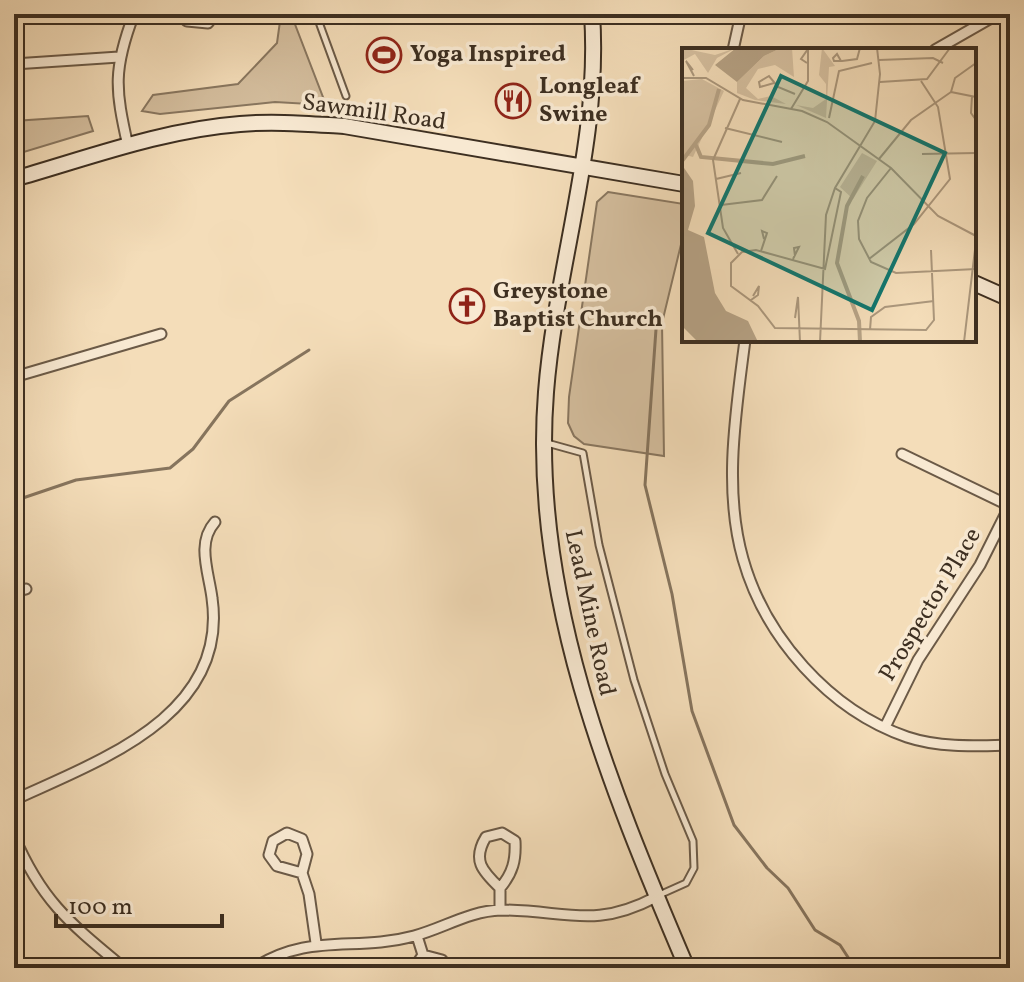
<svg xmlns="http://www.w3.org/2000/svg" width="1024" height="982" font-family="Vollkorn,serif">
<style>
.green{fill:#d5bf9f;stroke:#897760;stroke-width:2}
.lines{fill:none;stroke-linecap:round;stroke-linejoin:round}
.stream{stroke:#86745d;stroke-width:3}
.lane-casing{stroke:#6b5a47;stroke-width:9}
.street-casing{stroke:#6b5a47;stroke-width:13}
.secondary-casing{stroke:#3d2f21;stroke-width:18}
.lane{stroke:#f8e9d2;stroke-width:5}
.street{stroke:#f8e9d2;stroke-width:9}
.secondary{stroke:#f8e9d2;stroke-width:14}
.labels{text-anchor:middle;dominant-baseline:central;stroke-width:7;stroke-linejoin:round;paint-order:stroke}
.poi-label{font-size:24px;font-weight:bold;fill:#3d2f21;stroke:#f8e9d2;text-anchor:start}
.street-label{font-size:24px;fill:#3d2f21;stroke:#f8e9d2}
.inset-river{fill:none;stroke:#b6a285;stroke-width:4}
.inset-road{fill:none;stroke:#ab977c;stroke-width:2}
.view{fill:#0f766e;fill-opacity:0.15;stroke:#0f766e;stroke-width:4}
.inset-edge{fill:none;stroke:#3d2f21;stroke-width:4}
</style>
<rect width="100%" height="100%" fill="#f4ddb9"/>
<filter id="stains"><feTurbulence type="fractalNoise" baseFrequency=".0025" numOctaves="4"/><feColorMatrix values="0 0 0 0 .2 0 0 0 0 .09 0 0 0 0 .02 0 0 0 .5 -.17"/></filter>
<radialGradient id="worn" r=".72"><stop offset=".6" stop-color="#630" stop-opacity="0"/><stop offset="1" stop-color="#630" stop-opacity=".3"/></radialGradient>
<path class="green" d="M281 14H291L326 105 275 102 160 114 142 111 153 95 238 84 277 43Z
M88 116 93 131 14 155V121Z
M608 192 684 204V232L662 323 664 456 584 444 574 436 568 423 569 397 597 202Z"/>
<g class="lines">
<path class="stream" d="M657 315 645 485 672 594 692 711 734 825 767 868 788 888 815 930 840 945 855 968
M14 501 76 480 170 468 193 449 229 401 309 350"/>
<g class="lane-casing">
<path id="lane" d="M316 14 346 96
M547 443 583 453 599 545 634 680 665 774 693 841 694 868 686 883 657 896"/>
</g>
<g class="street-casing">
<path id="street" d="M179 14 187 21 208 23 215 14
M733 50 741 14
M935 50 998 14
M14 64 119 57
M128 146C115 89 113 69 134 14
M745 340C736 411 723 489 743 559 765 637 829 710 907 737 940 748 976 746 1010 745
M14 377 161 334
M902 454 1010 506
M14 592 26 589
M886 725 918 660 980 565 1010 505
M14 800C98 761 229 716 212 598 209 573 196 543 215 522
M14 836C42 902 71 924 124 968
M302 873 277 866 269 855 273 841 287 833 302 839 307 854 302 873 309 894 316 943
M500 888C482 871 472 860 486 837L502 833 515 841C516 860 513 873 500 888V910
M423 955 442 960 447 968
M254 968C309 932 355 952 414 936 444 928 469 911 501 910 566 910 593 930 656 897
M414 968 423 955 417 936"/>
</g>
<g class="secondary-casing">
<path id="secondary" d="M592 14C601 142 556 265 546 392 530 594 609 785 687 968
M14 179C88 158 162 130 240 124 274 121 309 124 344 126L684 184
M974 283 1010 299"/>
</g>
<use href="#lane" class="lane"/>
<use href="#street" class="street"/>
<use href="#secondary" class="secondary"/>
</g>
<defs>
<g id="stadium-ring" transform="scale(1.8)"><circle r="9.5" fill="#f8e9d2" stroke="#8f2418" stroke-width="1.5"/><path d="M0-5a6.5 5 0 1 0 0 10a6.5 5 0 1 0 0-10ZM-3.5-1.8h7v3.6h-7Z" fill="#8f2418"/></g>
<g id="restaurant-ring" transform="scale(1.8)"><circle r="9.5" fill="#f8e9d2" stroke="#8f2418" stroke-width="1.5"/><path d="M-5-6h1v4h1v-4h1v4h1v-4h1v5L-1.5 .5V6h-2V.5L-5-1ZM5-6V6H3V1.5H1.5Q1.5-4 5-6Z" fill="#8f2418"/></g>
<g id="church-ring" transform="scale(1.8)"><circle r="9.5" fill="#f8e9d2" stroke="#8f2418" stroke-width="1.5"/><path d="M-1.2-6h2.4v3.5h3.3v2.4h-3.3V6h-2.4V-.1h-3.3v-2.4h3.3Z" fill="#8f2418"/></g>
</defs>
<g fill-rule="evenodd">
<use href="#stadium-ring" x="384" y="55"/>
<use href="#restaurant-ring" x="513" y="101"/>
<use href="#church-ring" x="467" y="306"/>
</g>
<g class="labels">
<g class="poi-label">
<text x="410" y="55">Yoga Inspired</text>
<text x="539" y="87">Longleaf<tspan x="539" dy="28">Swine</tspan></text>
<text x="493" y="292">Greystone<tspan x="493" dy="28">Baptist Church</tspan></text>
</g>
<g class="street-label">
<text transform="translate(374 113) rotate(8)">Sawmill Road</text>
<text transform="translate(931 605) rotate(-59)">Prospector Place</text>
<text transform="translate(589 613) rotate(78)">Lead Mine Road</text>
</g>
</g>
<g transform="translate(682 48)">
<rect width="294" height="294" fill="#f4ddb9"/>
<path d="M0 0 33 7 54 0 35 10 26 25 13 6 0 13ZM99 0H110L112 29 93 17 76 21 64 40 76 51 89 48 104 56 73 52 55 45V34L82 8ZM140 0 153 18 147 19 144 70 114 57 131 60 144 51V36L137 27ZM20 31 42 43 11 109 0 106V33ZM180 105 195 113 171 151 158 139Z" fill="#d5bf9f"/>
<path d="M54 0H99L82 8 55 34 33 17ZM0 117 11 133 13 158 6 182 22 189 33 245 44 263 66 273 76 294 15 293 1 279Z" fill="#b6a285"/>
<path class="inset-river" d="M14 97 19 109 91 116 123 108M0 113 27 77 37 41M178 294 177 273 155 215 165 158 181 128"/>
<path class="inset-road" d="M197 12 251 10 261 15M159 13 155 6 151 10 152 13H160L175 11 178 0M11 22 4 13 12 28M0 30H24L61 52 120 63 145 74 209 120 256 168 294 188M198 34 245 31 268 0M92 35 78 39 77 34 87 28 96 39 113 46M269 44 294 49M290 48 289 65 294 72M109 61 126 33V1L119 11 125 15M147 70 157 23 190 15M43 80 100 94M240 106 294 105M197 111 229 72 269 44 273 30 294 15M209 120 185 150 176 173 177 191 189 214 214 225 294 221M34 131 59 125M153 140 159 144 143 221 74 202 60 204 49 215V238L76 258 93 280 244 282 252 272 249 202M39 157 80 152 95 128M79 203 85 185 80 183 82 191M56 206 41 180 31 112 58 51M111 211 117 199 112 200 113 208M187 211 232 176 268 131 256 59 239 33M69 252 76 247 77 238 71 248M113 270 116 249 118 294M188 282 189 269 203 259 252 253M138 294 144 167 153 140 193 73 198 26 195 0M282 294 294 193"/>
<path class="view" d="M99 28 263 105 190 262 26 185Z"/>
<rect width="294" height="294" class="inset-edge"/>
</g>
<rect width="1024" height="982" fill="none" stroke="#f4ddb9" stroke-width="48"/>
<rect x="16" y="16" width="992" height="950" fill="none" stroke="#3d2f21" stroke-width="4"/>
<rect x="24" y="24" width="976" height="934" fill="none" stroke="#3d2f21" stroke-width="2"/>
<path d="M56 914v12h166v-12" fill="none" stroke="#3d2f21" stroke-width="4"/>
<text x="68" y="914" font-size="24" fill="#3d2f21" stroke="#f8e9d2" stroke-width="6" paint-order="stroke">100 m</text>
<rect width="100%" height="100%" filter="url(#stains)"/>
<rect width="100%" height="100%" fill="url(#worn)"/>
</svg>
